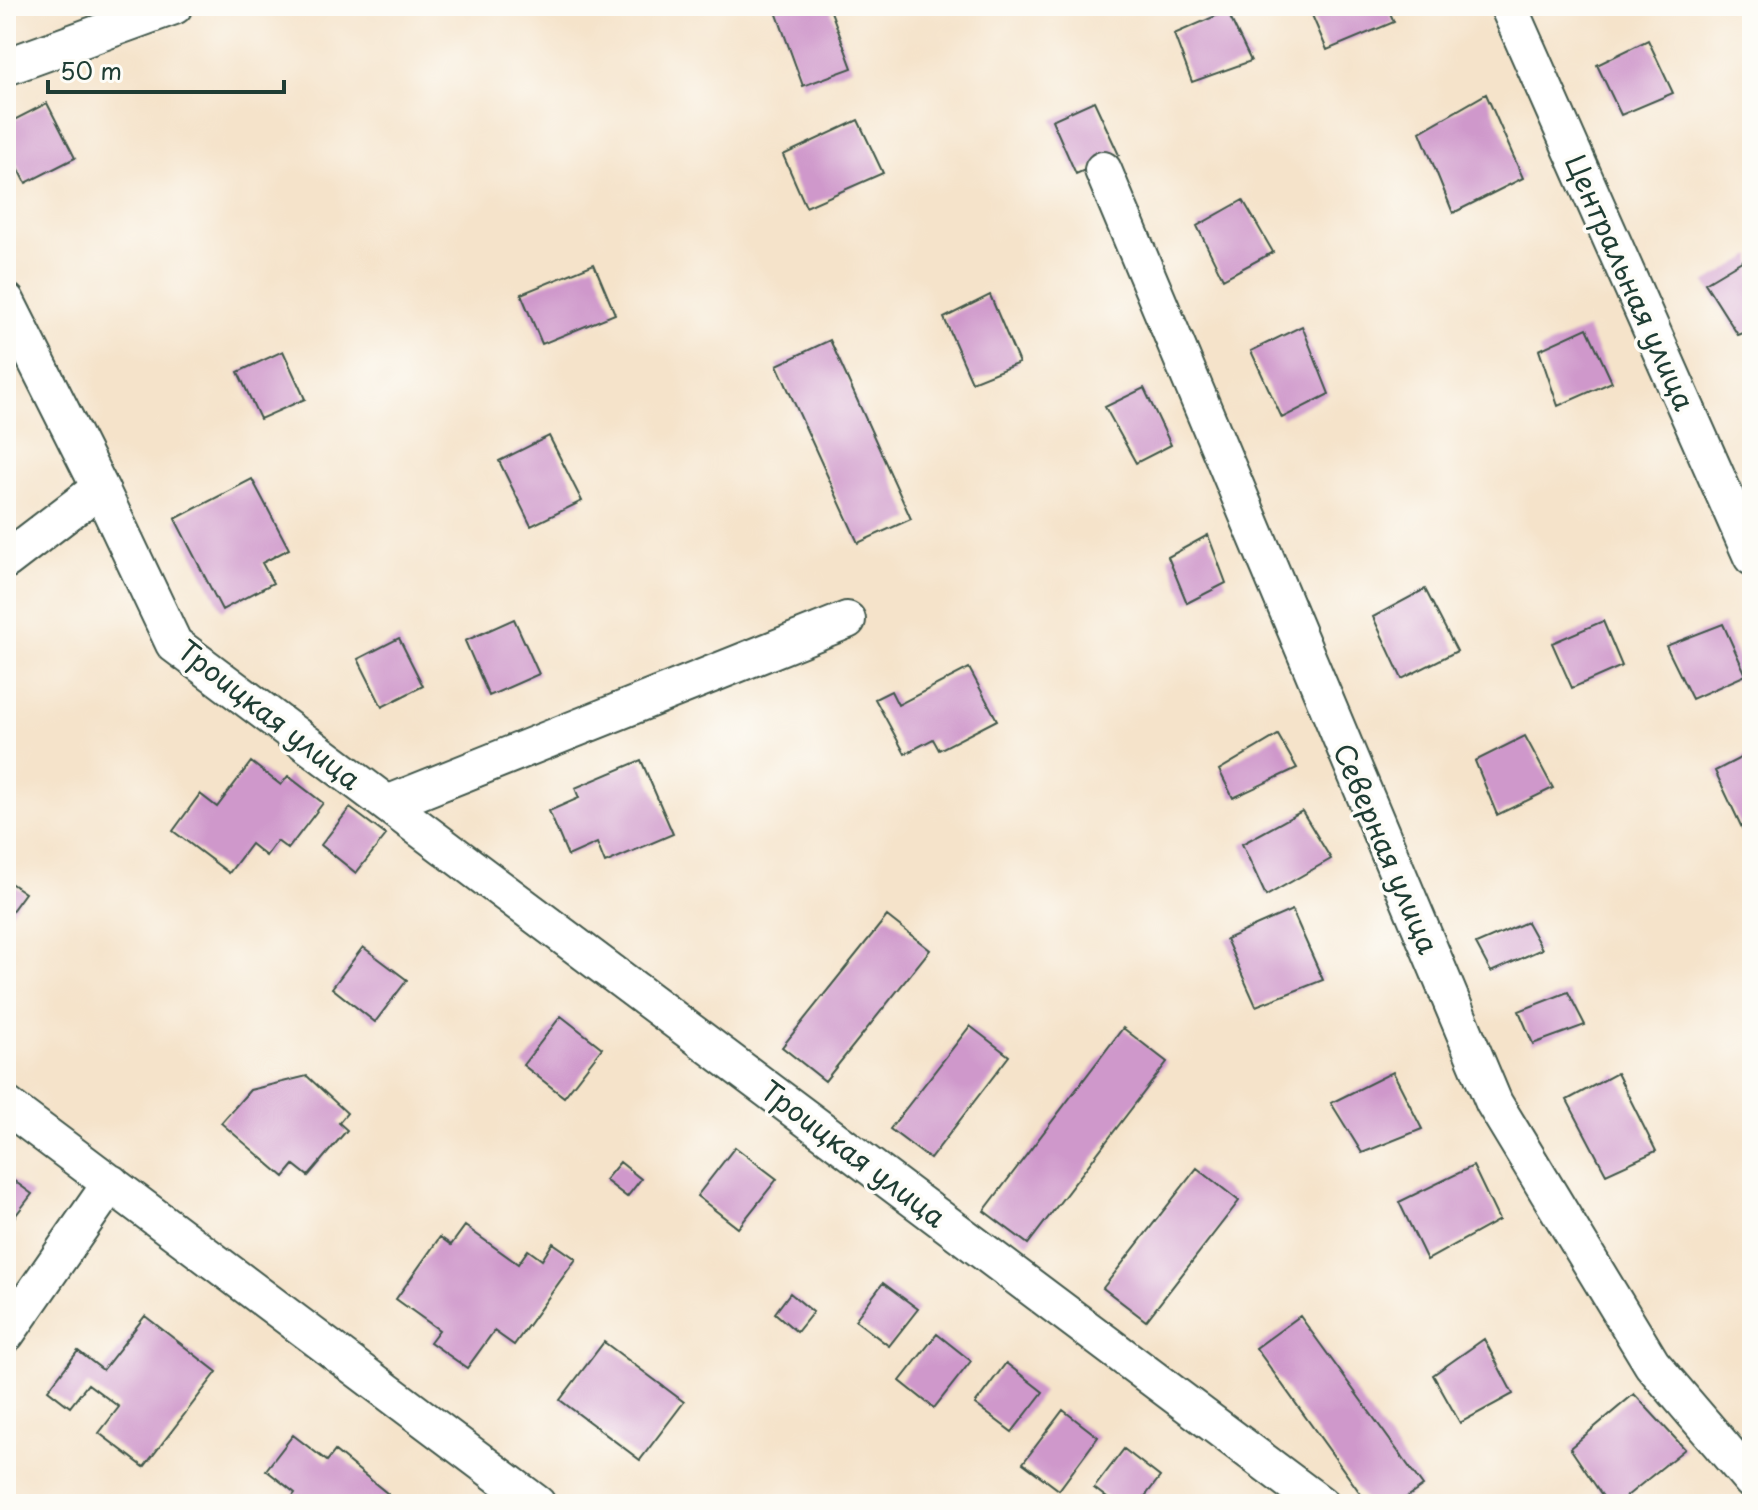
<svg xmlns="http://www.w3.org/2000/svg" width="1758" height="1510" font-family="'Playpen Sans',sans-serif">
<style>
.building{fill:#cf98cb}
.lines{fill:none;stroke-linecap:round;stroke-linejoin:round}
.street-casing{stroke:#3f564a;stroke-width:40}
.street{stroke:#fff;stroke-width:36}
.labels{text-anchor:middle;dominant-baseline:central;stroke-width:7;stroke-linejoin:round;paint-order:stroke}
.street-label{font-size:28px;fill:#1f3d34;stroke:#fdfcf7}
</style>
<rect width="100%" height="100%" fill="#fdfcf7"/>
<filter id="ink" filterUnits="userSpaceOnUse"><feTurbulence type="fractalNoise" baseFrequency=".0125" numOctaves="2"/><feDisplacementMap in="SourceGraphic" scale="16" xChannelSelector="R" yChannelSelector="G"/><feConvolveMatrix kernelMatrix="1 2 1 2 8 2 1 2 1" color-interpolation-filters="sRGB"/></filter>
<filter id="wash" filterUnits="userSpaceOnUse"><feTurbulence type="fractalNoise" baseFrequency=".006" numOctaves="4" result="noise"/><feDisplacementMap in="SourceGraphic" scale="32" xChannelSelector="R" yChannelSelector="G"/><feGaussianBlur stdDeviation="1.8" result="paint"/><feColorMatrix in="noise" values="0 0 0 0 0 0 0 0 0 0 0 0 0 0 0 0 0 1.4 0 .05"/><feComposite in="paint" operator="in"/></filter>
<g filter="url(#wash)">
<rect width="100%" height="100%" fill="#f5e3ca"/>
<g id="blocks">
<path class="building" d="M774 6H829L852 68 803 86Z
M1308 6H1387L1394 22 1327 50Z
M1227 11 1251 61 1192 82 1174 34Z
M1648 40 1673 93 1621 115 1597 65Z
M1486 94 1523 178 1453 213 1420 132Z
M1094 101 1119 155 1076 174 1052 120Z
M47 103 75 158 26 183 6 144V124Z
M858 120 883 173 806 207 783 155Z
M1243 200 1273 252 1223 279 1197 226Z
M1752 255V330L1738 335 1705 283Z
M594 264 615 314 542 344 521 294Z
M990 295 1019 363 972 382 944 318Z
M1302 326 1329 394 1282 418 1251 351Z
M1587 328 1612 382 1558 406 1539 350Z
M830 340 911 519 858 543 777 365Z
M283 351 305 399 260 419 238 372Z
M1144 388 1171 445 1136 463 1105 407Z
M549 436 582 501 531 526 499 461Z
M252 479 289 549 262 563 273 583 222 610 175 519Z
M1208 535 1226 583 1187 603 1168 557Z
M1425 589 1457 651 1402 679 1373 617Z
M514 619 539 674 489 696 465 641Z
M1603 621 1622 666 1572 688 1552 643Z
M1723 624 1746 675 1692 699 1666 646Z
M399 638 423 686 382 707 358 659Z
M969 668 997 720 939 750 933 739 905 754 875 699 891 691 898 705Z
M1278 735 1297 768 1233 798 1219 770Z
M1525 736 1553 788 1497 815 1475 761Z
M1752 752V825L1743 830 1715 771Z
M641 760 673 834 605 863 597 843 568 856 549 811 579 798 575 788Z
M251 762 281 785 288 776 323 803 288 849 277 841 266 856 251 844 229 873 173 831 200 794 217 807Z
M350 808 386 835 356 873 321 845Z
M1302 811 1331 859 1266 896 1242 844Z
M6 880 25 893 6 919Z
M1292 910 1323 980 1256 1006 1226 939Z
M887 916 930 950 825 1081 782 1047Z
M1527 922 1542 949 1491 972 1476 944Z
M363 947 407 980 375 1022 332 988Z
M1568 992 1585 1025 1533 1044 1519 1011Z
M561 1016 602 1048 564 1097 523 1065Z
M970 1026 1009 1056 930 1159 890 1129Z
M1123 1028 1167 1062 1028 1244 984 1211Z
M1393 1072 1422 1129 1362 1153 1331 1103Z
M1617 1073 1656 1151 1606 1174 1567 1100Z
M307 1076 347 1113 339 1123 347 1130 308 1176 294 1165 284 1177 221 1123 250 1090Z
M735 1147 777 1179 738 1228 697 1196Z
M620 1162 641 1179 627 1197 605 1180Z
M1473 1166 1499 1220 1427 1260 1399 1202Z
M1197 1168 1239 1201 1146 1321 1103 1288Z
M6 1175 32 1194 6 1228Z
M465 1226 518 1264 528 1250 542 1260 553 1243 576 1259 514 1345 494 1331 467 1368 430 1342 439 1330 396 1299 440 1237 451 1245Z
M883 1283 918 1309 889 1346 855 1320Z
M790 1293 813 1312 797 1332 775 1313Z
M145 1316 217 1372 144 1467 99 1433 119 1407 88 1384 70 1407 48 1390 78 1351 103 1370Z
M1300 1316 1423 1486 1397 1504H1368L1256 1348Z
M937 1334 971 1361 934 1408 900 1381Z
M1484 1339 1513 1394 1460 1423 1433 1375Z
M604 1342 684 1402 640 1460 560 1400Z
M1006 1363 1043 1392 1012 1432 975 1404Z
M1634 1394 1685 1449 1617 1504H1608L1570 1448Z
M1063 1410 1098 1437 1059 1490 1023 1463Z
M293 1435 327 1461 335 1451 388 1494 380 1504H287L295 1493 266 1470Z
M1124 1449 1160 1477 1139 1504H1115L1094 1488Z"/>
</g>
</g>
<g filter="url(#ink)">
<use href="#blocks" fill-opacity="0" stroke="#3f564a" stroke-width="2"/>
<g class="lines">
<g class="street-casing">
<path id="street" d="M1509 8 1752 557
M6 67 174 6
M1103 170 1494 1103 1652 1364 1752 1481
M6 301 100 488
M6 560 100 488 174 644 1320 1504
M387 804 847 620
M6 1105 537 1504
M6 1334 111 1183"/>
</g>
<use href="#street" class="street"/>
</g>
</g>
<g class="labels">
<g class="street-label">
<text transform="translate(1631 282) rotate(66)">Центральная улица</text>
<text transform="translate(270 714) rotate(38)">Троицкая улица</text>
<text transform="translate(1387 848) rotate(67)">Северная улица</text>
<text transform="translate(854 1153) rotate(37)">Троицкая улица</text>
</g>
</g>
<rect width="1758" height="1510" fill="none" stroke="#fdfcf7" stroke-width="32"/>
<path d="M48 80v12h236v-12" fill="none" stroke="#1f3d34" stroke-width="4"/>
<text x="60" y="80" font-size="24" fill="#1f3d34" stroke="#fdfcf7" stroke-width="6" paint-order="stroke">50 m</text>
</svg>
